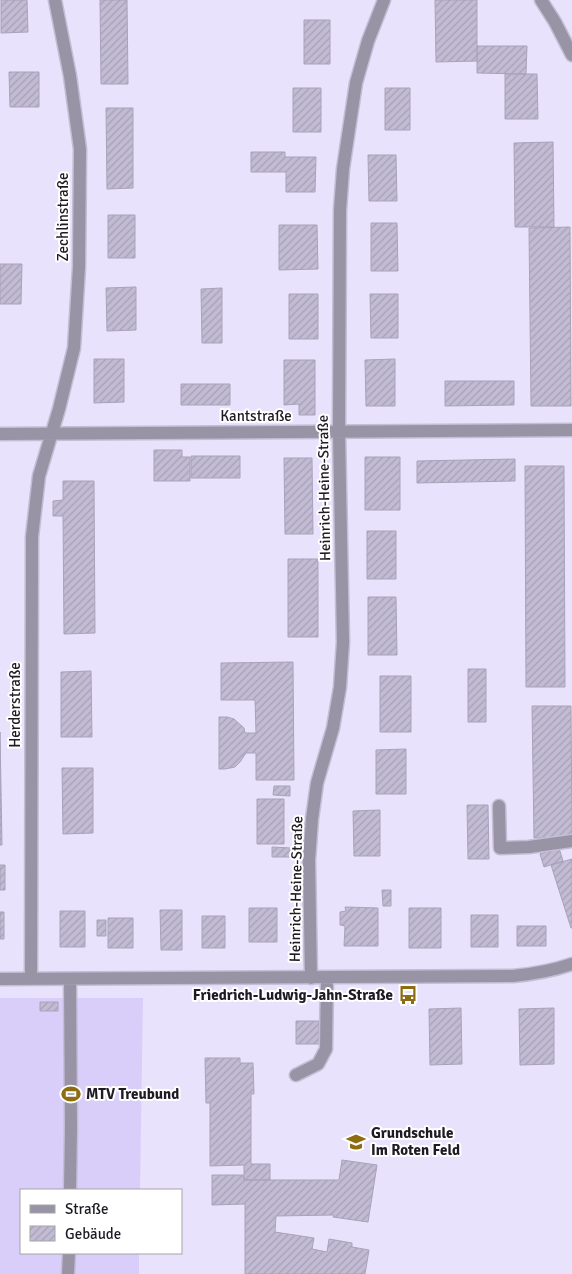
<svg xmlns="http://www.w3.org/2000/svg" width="572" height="1274" font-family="Signika,sans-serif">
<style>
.grass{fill:#d9cef9}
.building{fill:url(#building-hatch);stroke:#a8a2ba}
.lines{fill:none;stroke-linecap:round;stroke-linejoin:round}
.minor-casing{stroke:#c4bed5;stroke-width:15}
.minor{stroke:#9894a6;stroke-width:12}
.labels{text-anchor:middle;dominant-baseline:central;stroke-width:4;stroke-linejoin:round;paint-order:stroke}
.street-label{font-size:15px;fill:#1e1b24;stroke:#fff}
.poi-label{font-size:15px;font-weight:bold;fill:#1e1b24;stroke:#fff;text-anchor:start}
</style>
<defs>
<pattern id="building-hatch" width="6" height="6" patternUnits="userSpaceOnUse" patternTransform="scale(1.25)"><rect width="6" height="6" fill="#c2bbd4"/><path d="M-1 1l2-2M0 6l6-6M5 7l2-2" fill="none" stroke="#a6a0b6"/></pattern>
</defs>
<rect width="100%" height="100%" fill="#e9e2fc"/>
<path class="grass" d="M0 998H143L140 1190H21V1253H139V1274H0Z"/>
<path class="building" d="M1 0H27L28 32 1 33Z
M100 0H127L128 84H101Z
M435 0H477V61L436 62Z
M304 20H330V64H304Z
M477 46H527L526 74 477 73Z
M9 72H39V107H10Z
M505 74H537L538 119H505Z
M293 88H321V132H293Z
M385 88H410V130H385Z
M106 108H133V188L107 189Z
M553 142 554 227H515L514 143Z
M251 152H285V157H316L315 192H286V172H251Z
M368 155H396L397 201H369Z
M108 215H135V258H108Z
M371 223H397L398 271H371Z
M279 225H317L318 269 279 270Z
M570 227 571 406H531L529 228Z
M0 264H22L21 304H0Z
M136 287V330L107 331 106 288Z
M222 288V343H202L201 289Z
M289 294H318V339H289Z
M370 294H398V338H371Z
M94 359H124V402L94 403Z
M395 359V406H366L365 360Z
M284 360H315V415H299V404L284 405Z
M445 381H514V405L445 406Z
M181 384H230V405H181Z
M154 450H182V457H190V481H154Z
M191 456H240V478H191Z
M365 457H400V510H365Z
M284 458H312L313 534H285Z
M515 459V481L417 483V461Z
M525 466H564L565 687H526Z
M63 481H94L95 633 64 634 63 516H53V501L63 500Z
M367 531H396V579H367Z
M288 559H318V637H288Z
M368 597H396L397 655H368Z
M293 662 294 780H256V753H246L240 762 235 767 225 769H219V717H227L234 719 244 728 245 733H256L255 700H221V663Z
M468 669H486V722H468Z
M91 671 92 737H61V672Z
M380 676H411V732H380Z
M532 706H571L572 837 534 838Z
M0 732 2 845H0Z
M406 749V794H376V750Z
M62 768H93V833L63 834Z
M274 786H290V796L273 795Z
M257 799H284V844H257Z
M467 805H488L489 859H468Z
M380 810V856H354L353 811Z
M272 847 291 848V857H272Z
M559 848 563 861 544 867 540 854Z
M572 859V928H571L551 865Z
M0 865H5V890H0Z
M382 890H391V906H383Z
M345 907 378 908V946H344L345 926 340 925V912L346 911Z
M249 908H277V942H249Z
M409 908H441V948H409Z
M160 910H182V950H161Z
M60 911H85V947H60Z
M0 912H4V939H0Z
M471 915H498V947H471Z
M202 916H225V948H202Z
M108 918H133V948H108Z
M97 920H106V936H97Z
M517 926H546V946H517Z
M40 1002H58V1011H40Z
M461 1008 462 1064 430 1065 429 1009Z
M554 1008V1064L520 1065 519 1009Z
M296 1021H319V1044H296Z
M205 1058H240V1063H253L254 1094H251V1164H270V1180H244V1165L210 1166V1103H206Z
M342 1160 377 1165 368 1222 333 1217 334 1215 276 1216 275 1232 314 1238 312 1249 327 1252 329 1239 352 1243V1247L369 1250 365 1274H245V1204L212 1205V1175H243L244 1180H339Z"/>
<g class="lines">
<g class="minor-casing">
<path id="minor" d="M541 0 555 22 572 55
M0 434 572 430
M499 806 500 848 529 847 572 841
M311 978 309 860 312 819 317 783 333 728 340 687 343 642 339 432 340 210 343 169 356 83 368 41 384 0
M0 979 513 976C534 974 552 971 572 964
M31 979 32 537 39 476 59 409 74 348 79 267 80 149 70 76 55 0
M296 1075 318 1064 326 1049 327 978
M70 1190 71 1128 70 979
M68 1274 69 1253"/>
</g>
<use href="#minor" class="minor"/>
</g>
<defs>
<g id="bus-bare" transform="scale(1.5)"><path d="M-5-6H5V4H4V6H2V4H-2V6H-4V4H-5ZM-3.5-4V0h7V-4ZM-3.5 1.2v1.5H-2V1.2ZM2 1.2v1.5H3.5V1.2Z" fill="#8d6d10" stroke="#fff" stroke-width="2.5" paint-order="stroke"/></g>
<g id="stadium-bare" transform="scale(1.5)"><path d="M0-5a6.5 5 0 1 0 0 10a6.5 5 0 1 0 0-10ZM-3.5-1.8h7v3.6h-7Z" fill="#8d6d10" stroke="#fff" stroke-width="2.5" paint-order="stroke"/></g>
<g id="school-bare" transform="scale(1.5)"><path d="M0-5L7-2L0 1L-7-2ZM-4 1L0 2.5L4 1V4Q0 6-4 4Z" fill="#8d6d10" stroke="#fff" stroke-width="2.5" paint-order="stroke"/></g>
</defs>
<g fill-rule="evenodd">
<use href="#bus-bare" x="408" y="995"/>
<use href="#stadium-bare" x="71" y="1094"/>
<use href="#school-bare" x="356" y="1142"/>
</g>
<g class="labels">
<g class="street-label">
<text transform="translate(63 217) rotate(-90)">Zechlinstraße</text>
<text x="256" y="416">Kantstraße</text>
<text transform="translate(324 488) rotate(-91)">Heinrich-Heine-Straße</text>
<text transform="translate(15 705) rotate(-90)">Herderstraße</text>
<text transform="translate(296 889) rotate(-89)">Heinrich-Heine-Straße</text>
</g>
<g class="poi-label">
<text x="393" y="995" text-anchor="end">Friedrich-Ludwig-Jahn-Straße</text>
<text x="86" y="1094">MTV Treubund</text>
<text x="371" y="1133">Grundschule<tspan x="371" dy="17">Im Roten Feld</tspan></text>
</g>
</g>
<rect x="20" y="1189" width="162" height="65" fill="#ffffff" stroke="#a5a4a7"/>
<rect x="30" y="1205" width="25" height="8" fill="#9894a6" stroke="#a5a4a7"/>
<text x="65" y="1214" font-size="15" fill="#1e1b24">Straße</text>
<rect x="30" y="1226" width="25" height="15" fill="url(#building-hatch)" stroke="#a5a4a7"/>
<text x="65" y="1239" font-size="15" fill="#1e1b24">Gebäude</text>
</svg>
